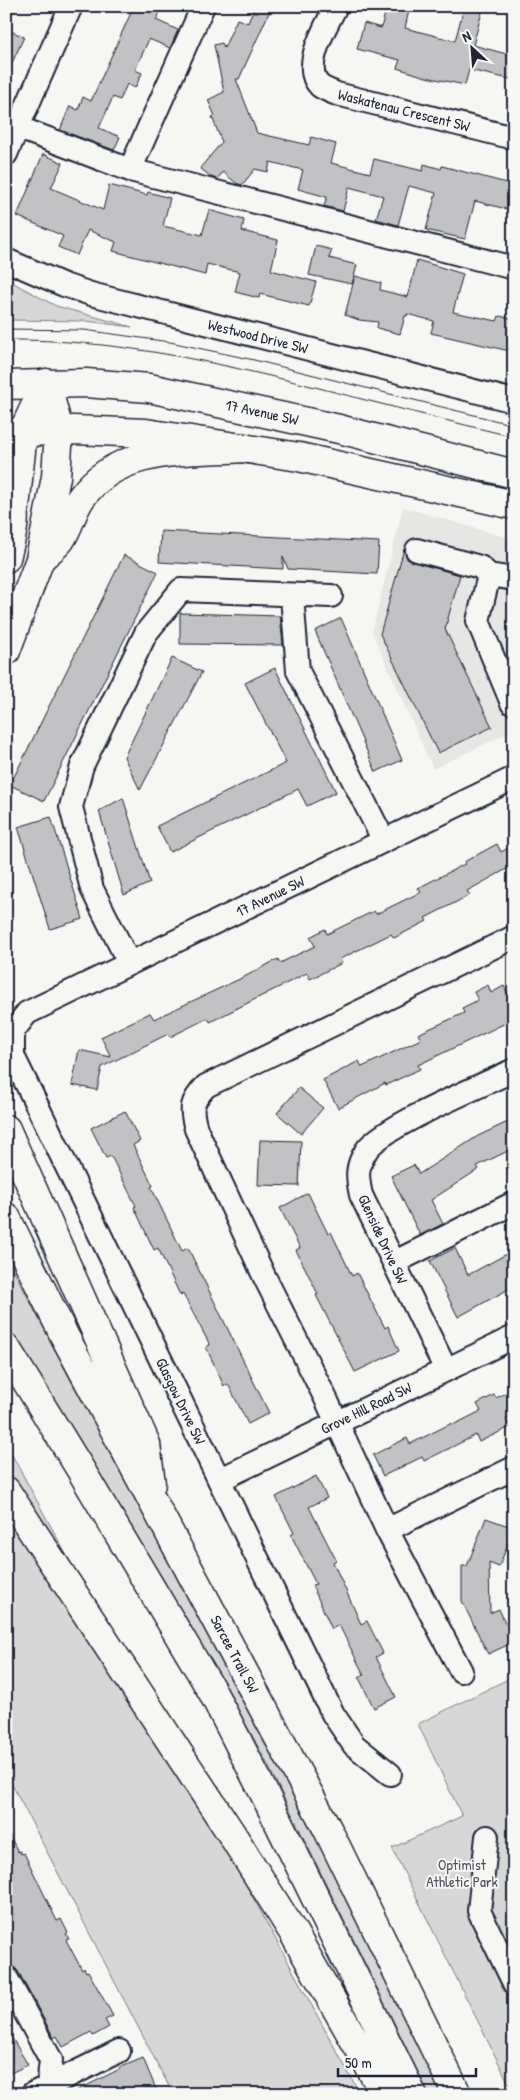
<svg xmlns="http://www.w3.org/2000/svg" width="520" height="2100" font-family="'Patrick Hand',sans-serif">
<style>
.built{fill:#e6e6e4}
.green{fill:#d7d7d7;stroke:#7c7c89}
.building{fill:#c2c2c4;stroke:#22223b}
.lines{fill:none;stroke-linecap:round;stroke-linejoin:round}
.minor-casing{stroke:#22223b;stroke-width:26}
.major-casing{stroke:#22223b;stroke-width:31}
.highway-casing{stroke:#22223b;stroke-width:31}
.minor{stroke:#f6f6f2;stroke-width:22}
.major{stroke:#f6f6f2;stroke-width:28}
.highway{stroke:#f6f6f2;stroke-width:28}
.tram{stroke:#22223b;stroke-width:1}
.labels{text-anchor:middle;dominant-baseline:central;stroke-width:4;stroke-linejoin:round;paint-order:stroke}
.street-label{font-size:15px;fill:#22223b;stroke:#f6f6f2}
.park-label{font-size:15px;fill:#4f4f62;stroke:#f6f6f2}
</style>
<rect width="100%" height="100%" fill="#f6f6f2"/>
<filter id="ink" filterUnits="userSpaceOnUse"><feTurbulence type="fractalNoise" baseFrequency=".02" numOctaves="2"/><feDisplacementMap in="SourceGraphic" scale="10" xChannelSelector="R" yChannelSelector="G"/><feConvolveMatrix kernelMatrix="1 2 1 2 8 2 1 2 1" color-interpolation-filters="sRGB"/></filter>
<g filter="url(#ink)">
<path class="built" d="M403 507 512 539 514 543V730L433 769 372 632Z"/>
<path class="green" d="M6 279 56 306 132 327 86 321 6 320Z
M6 1256 75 1388 169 1555 299 1798 445 2094H429L268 1765 217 1671 138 1540 6 1332Z
M6 1444 360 2094H173L6 1773Z
M514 1676V2094L392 1848 462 1816 418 1724Z"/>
<path class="building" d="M134 6H163L156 20 178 30 170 48 149 39 135 70 142 73 135 88 127 84 120 100 113 97 99 128 120 137 114 150 60 130 70 106 78 110 83 97 91 101Z
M255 6H272L239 79H236L257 133 309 145 311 137 336 144 331 163 370 173 374 159 423 171 424 164 441 169 442 166 514 185V211L475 201 465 239 426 230 436 193 409 186 398 225 376 219 383 196 349 187 343 211 324 206 327 197 298 189 303 170 270 162 268 172 255 169 242 185 236 183 223 172 217 179 211 177 200 168 222 142 212 117 215 116 208 100 224 92 214 45 222 43 224 48 237 19 248 23Z
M387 6H410L405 28 455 41 464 7 482 12 473 45 514 56V80L469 70 465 85 426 77 397 68 400 60 357 49 364 23 381 28Z
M6 29 24 37 6 76Z
M43 154 63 163 51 188 103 210 109 185 147 195 148 192 170 198 163 226 202 235 209 210 244 220 242 231 278 240 271 270 316 282 309 306 260 294 259 298 235 292 240 272 207 264 205 275 113 251 116 242 88 230 77 255 58 247 63 236 17 216Z
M316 246 332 250 329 258 357 265 352 284 309 275Z
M417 260 463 274 453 312 497 321 499 316 514 319V352L431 333 434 321 407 314V316H405L400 334 377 328 378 322 359 320 345 315 355 276 381 283 380 290 408 297Z
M161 531 379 542 377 574 288 569 283 557V569L159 562Z
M404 549 407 559 413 562 460 575 445 629 492 727 438 753 380 634Z
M124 555 158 572 44 801 10 785Z
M180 613 280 616 283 645 180 644Z
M341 618 402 760 376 772 315 631Z
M172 658 202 672 140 790 124 757Z
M275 668 336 792 307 806 298 789 170 852 157 826 286 763 245 683Z
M123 798 150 883 124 895 99 811Z
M51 817 83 919 50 929 18 827Z
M497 844 501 852 514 845V865L467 891 470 895 425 918 427 921 394 938 391 934 340 959 342 963 310 979 307 973 210 1022 208 1018 170 1037 168 1034 102 1067 97 1090 72 1085 79 1050 111 1057 101 1037 150 1013 154 1019 246 976 278 959 280 963 315 946 310 937 325 929 327 934 374 911 376 914 421 892 418 888 465 864 464 862Z
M488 985 491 993 504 986 514 1006V1019L418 1065 420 1069 386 1085 385 1083 338 1108 323 1080 359 1061 362 1067 421 1039 418 1034 464 1013 462 1008 478 1000 474 992Z
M299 1088 323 1108 301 1134 277 1113Z
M125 1111 140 1141 133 1145 153 1186 151 1187 182 1251 188 1248 269 1413 248 1424 228 1384 224 1386 206 1347 210 1345 183 1294 180 1295 158 1248 154 1250 134 1207 136 1206 111 1156 106 1158 91 1128Z
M514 1119V1148L477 1166 479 1169 431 1200 443 1224 420 1235 391 1176 414 1165 419 1174 478 1136Z
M260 1140 301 1141 299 1186 258 1185Z
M308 1193 328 1234 331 1232 352 1276 357 1273 385 1328 388 1326 399 1351 355 1372 316 1295 318 1294 296 1250 300 1248 280 1208Z
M455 1248 468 1275 514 1250V1286L458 1317 430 1261Z
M514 1389V1415L506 1419 510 1427 479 1442 476 1435 424 1461 422 1457 383 1476 373 1455 407 1438 410 1444 452 1423 453 1425 481 1411 477 1404 494 1395 496 1398Z
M316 1476 327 1498 309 1507 336 1560 333 1562 361 1624 367 1621 383 1653 376 1657 396 1697 374 1708 359 1678 364 1675 339 1625 332 1629 312 1585 316 1584 291 1535 294 1533 276 1497Z
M486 1518 514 1528 499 1567 489 1563 490 1613 499 1609 514 1642 488 1654 462 1601V1566H467Z
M6 1828 18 1852 20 1851 21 1854 24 1853 57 1921 61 1919 68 1933 66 1934 69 1939 66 1940 82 1970 84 1968 86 1972 88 1971 113 2016 105 2020 109 2027 93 2036 91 2032 63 2047 57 2036 54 2038 18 1971 12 1966 6 1964V1953L10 1951 6 1944Z
M6 2028 28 2065 6 2075Z
M143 2058 158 2094H70L120 2069 119 2068Z"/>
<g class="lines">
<g class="minor-casing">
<path id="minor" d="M336 6C327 25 300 67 320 86 324 89 332 92 337 94L514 138
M6 123 130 170 514 268
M6 154 71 6
M130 170 203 6
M6 260 64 285 91 294 514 401
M417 550 480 567 489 575
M514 579 489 575 478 621 512 703 514 702
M292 596 298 671 384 841
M129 963 92 889 71 807 82 766 146 633 181 590 331 596
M395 1262 514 1203
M446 1370 361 1195C357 1177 356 1167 366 1151 380 1127 484 1085 514 1070
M219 1480 514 1337
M387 1530 514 1468
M461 1671 387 1530 326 1399 265 1278 196 1129C190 1108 191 1102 206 1086L514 937
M390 1774 354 1745 333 1714 13 1056V1031L27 1013 514 778
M487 1837 479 1911 514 1983
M6 1977 51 2060 48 2086 52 2094
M32 2094 119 2051"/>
</g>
<g class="major-casing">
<path id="major" d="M6 385 86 383 149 388 339 429 514 474
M6 433 74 430 146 433 299 457 514 505"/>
</g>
<g class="highway-casing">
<path id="highway" d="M15 508 23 432 46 383
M6 558C12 536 19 513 8 492
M41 558C47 552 56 546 61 539 69 527 72 511 81 498 119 445 187 452 245 448
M6 651 40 559 56 477 59 430 46 383
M6 1129 146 1444 151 1484
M6 1217 65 1337 328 1830 457 2094
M6 1348 79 1467 212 1691 266 1797 412 2094
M6 1491 231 1833 293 1932 385 2094"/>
</g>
<use href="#minor" class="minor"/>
<use href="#major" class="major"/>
<use href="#highway" class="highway"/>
<path class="tram" d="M6 329 84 330 170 342 254 360 514 425
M6 340C116 339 214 362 319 388 384 405 449 421 514 437"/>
</g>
</g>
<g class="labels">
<g class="street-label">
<text transform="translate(404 110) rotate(14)">Waskatenau Crescent SW</text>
<text transform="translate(258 336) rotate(14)">Westwood Drive SW</text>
<text transform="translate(262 412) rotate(12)">17 Avenue SW</text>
<text transform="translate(270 896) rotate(-26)">17 Avenue SW</text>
<text transform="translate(383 1239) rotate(65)">Glenside Drive SW</text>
<text transform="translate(181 1401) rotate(64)">Glasgow Drive SW</text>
<text transform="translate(366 1408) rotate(-26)">Grove Hill Road SW</text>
<text transform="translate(235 1654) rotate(62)">Sarcee Trail SW</text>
</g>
<g class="park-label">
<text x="462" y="1864">Optimist<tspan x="462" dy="17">Athletic Park</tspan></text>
</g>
</g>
<rect width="520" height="2100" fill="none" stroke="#f6f6f2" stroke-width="25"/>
<rect x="12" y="12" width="495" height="2075" fill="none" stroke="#22223b" stroke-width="2" filter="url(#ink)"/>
<g transform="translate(472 48) rotate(334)" stroke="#f6f6f2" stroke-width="4" paint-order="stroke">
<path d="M0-4L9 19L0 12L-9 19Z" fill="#22223b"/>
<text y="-8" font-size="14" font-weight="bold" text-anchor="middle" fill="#22223b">N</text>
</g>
<path d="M338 2068v8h138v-8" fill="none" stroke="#22223b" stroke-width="2.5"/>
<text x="345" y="2068" font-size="15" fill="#22223b" stroke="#f6f6f2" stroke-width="4" paint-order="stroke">50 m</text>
</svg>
